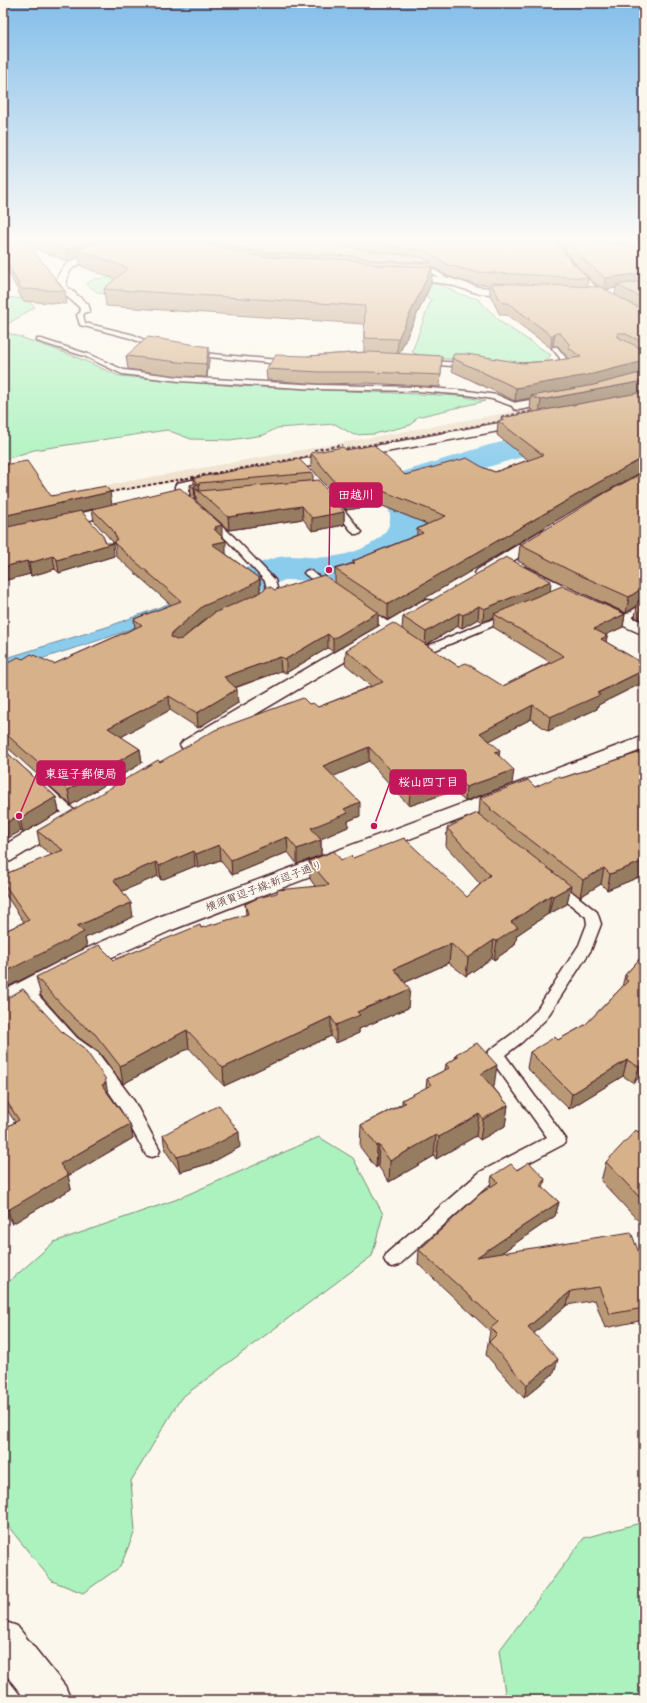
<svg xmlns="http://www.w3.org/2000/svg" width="647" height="1703" font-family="Pangolin,'Klee One',sans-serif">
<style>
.built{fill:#f0e2ce}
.green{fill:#acf2be;stroke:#7b8874}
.water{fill:#8bccec;stroke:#71879f}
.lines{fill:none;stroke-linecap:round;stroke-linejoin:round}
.river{fill:#8bccec;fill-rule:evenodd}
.lane-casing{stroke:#4a1f2b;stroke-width:3}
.street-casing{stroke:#4a1f2b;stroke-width:3}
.secondary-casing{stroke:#4a1f2b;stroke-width:3}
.primary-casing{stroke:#4a1f2b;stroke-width:3}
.lane{fill:#fbf7ec;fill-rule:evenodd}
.street{fill:#fbf7ec;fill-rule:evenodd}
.secondary{fill:#fbf7ec;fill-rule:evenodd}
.primary{fill:#fbf7ec;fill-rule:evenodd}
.rail{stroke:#4a1f2b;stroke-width:2;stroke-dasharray:3.5 2;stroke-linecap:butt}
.wall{fill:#b99876;stroke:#4a1f2b;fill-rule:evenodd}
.shaded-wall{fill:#967c60;stroke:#4a1f2b}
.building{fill:#d7b189;stroke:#4a1f2b}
.labels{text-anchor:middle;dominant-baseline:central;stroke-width:3.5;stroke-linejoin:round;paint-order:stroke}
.street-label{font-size:11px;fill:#4a1f2b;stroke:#fbf7ec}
.leader{fill:none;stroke:#c2185b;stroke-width:1.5}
.callout-dot{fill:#c2185b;stroke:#fbf7ec;stroke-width:1.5}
.callout{fill:#c2185b;stroke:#c2185b;stroke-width:1.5}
.callout-label{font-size:12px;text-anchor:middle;font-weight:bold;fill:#fff}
</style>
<rect width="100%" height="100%" fill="#fbf7ec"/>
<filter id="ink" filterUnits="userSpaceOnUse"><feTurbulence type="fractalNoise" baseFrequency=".025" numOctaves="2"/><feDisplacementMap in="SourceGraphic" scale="8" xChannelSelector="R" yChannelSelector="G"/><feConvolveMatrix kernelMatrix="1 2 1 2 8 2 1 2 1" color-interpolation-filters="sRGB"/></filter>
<g filter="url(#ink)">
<path class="built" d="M644 388V397L3 513V504Z"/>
<path class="green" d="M113 277 420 282 442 285 459 294 478 299 502 323 551 355 544 363 534 366 469 360 426 358 412 352 431 299 427 297 190 283 113 296 99 293 86 284 94 279Z
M3 297 26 299 35 307 3 327Z
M3 331 74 356 119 376 236 386 462 396 485 401 417 417 411 425 374 434 354 435 335 424 277 428 264 435 230 440 191 439 167 430 34 450 3 460Z
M319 1137 353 1158 383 1214 372 1256 181 1398 131 1481 135 1531 120 1567 83 1593 52 1581 3 1520V1287L54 1242 175 1200Z
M644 1522V1700H506L499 1651 584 1538Z"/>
<path class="water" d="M255 571 262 580 109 637 3 671V659L110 626Z"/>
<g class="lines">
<path class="river" d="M591 421 618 422 644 428V449L618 441H591L511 460 420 488 414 494 425 511 426 518 425 529 414 547 404 555 393 562 366 572 330 581 285 580 204 611 190 614 176 611 170 602 176 593C195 586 214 580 233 573 248 567 263 561 279 557 295 554 312 559 328 557 349 556 393 542 390 515 389 507 383 500 378 494 382 483 387 479 396 474L489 445Z"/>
<g class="lane-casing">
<path id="lane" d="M416 262 425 264 452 281 447 282 421 267 414 265V263Z
M85 308 88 310 83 315 85 323 134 335 161 348 156 349 130 338 80 325 77 315Z
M37 339H41L88 354 124 370 179 377 319 385 417 387 468 391 497 395 522 406 518 408 492 399 468 395 417 391 319 389 179 381 122 374 84 356 37 341Z
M553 347H557L566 358 564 366 551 372 547 370 559 364 560 358 552 348Z
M191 352 289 361 292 363 289 365 189 355 188 354Z
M424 361 468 363 472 365 468 367 422 364V362Z
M333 499 336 500 360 530 362 532 360 534H354L330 504 329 502Z
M209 516 212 517 233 536 275 580 277 588C272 595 266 604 256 602L255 600 267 588 265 581 227 540 206 521 205 519 206 517Z
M309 570 334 586 336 588 334 590H328L306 575 304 573 306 571Z
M644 603V610L622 623 617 620Z
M364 607 368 608 404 633 399 636 395 635 360 612 359 610Z
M508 613 512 614 513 616 512 618 428 653H420L412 646 417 643 425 647Z
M44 785 48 786 76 812 78 815 76 818H68L40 792 38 789 40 786Z
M556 881 561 883 597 912 601 924 591 950 546 1019 522 1042 505 1055 566 1139 564 1144 492 1182 399 1265 393 1267 387 1265 384 1259 387 1253 480 1172 547 1137 487 1054 490 1050 512 1034 536 1011 579 945 587 924 586 917 551 889 549 886 551 883Z
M25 984 30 986 77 1038 98 1053 134 1101 160 1150 158 1155 152 1157 146 1155 122 1111 88 1061 67 1046 20 994 18 990 20 986Z"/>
</g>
<g class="street-casing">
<path id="street" d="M146 240H164L162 242C141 247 84 255 70 271 67 275 67 281 66 286L88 304 90 310 89 312H81L79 307 56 287C56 280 58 273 64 267 78 252 125 244 146 240Z
M604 240H618L606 246 612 248 644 253V259C631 257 604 256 595 247L600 242Z
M421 275 449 278 478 287 520 290 525 293 520 296 477 293 448 284 421 281 402 282 397 279 402 276Z
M560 395 564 396 566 399 564 402 518 410 514 409 512 406 514 403 518 402Z
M526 418 531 419 533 422 531 425 273 473 268 472 266 469 268 466 273 465Z
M223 474 228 475 230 478 228 481 189 489V495L187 498 158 504 153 503 151 500 153 497 175 492V486L177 483Z
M122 504 127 505 129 508 127 511 3 541V531Z
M525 567 644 623V635L558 597 519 575 517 572 519 569Z"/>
</g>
<g class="secondary-casing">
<path id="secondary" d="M545 240H555C565 250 571 262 580 272 597 291 621 303 644 314V321C635 319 627 314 619 310 582 290 570 272 545 240Z
M544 530 549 532 552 535 549 538 489 576 483 578 477 576 475 573 477 570 539 532Z
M428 600 434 601 436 605 434 609 197 749 190 751 183 749 180 745 183 741 422 601Z
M64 812 72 814 75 819 72 824 11 861 3 863V846L56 814Z
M3 1621 17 1626 65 1686 71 1700H26L3 1671Z"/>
</g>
<g class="primary-casing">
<path id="primary" d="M644 736V749L172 930 92 966 12 1010 3 1013V991L74 954 156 918Z"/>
</g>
<use href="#lane" class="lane"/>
<use href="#street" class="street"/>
<use href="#secondary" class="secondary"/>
<use href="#primary" class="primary"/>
<path class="rail" d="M501 417 544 409
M314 450 342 445
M335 451 508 420
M99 494 321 454"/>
</g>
<path class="wall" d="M3 240H554L570 260 588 278 587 287H600L581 271 557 240H602L606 243H610L611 240H644V617L639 619 635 617 637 606 626 613 571 588 518 561 520 545 644 473 638 474 591 500 388 620 378 614V626L333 652 328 648 286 673 281 671 235 688 238 703 198 728 170 710 121 737 140 749 142 763 71 805 8 748 3 747V666L23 659 54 664 135 628 134 619 171 605 116 556 115 545 113 542 94 521 92 509 81 512 106 543 114 556 59 573 55 569 31 576 30 574 3 581V465L51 496 111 504 222 538 226 554 260 579V592L335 583V569L353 563V561L417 535V529L427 524 380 505 346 510 311 468V453L346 450 405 475 484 468 495 472 528 460 497 435 498 421H501V418L535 412 530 409 531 398 515 401 452 371V358L522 363 551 361 567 359V357L558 346H553L551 348 507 315H500L490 295V285L474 284 447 276 432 266 431 284 399 354 442 356 440 387 366 383 319 384 267 380 266 369 308 356 364 352V324L106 306 104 289 115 279 81 266 79 257 69 262 30 247 65 291 67 304 23 301 7 269 3 270ZM616 288 615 296 605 290ZM206 619 186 635 204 620Z
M126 356 209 360 207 377 179 376 128 369Z
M313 473V480L344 512V525L312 531 303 519 229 530 196 501V497L195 498V500L191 496 190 485 194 484V478Z
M550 591 625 614 623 627 605 635 607 636 606 642 644 664V682L598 705 597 709 548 731 531 719 489 741 499 756 512 784 465 801 453 791 409 806 369 761 333 776 360 816 348 821V827L320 839 321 840V855L297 864 288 852 232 875 220 860 198 868 195 866 161 880 158 876 122 891 133 917 85 938 87 947 3 989V932L24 922 3 891V875L52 855 40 846 37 831 160 762 309 704 318 707 371 686 345 664 346 650 402 629 403 617ZM494 617 493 627 550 662 503 686 458 666 426 645 458 626 462 628 478 619 483 622Z
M644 748V875L607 890 601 884 580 897 570 889 567 904 549 914H548L517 935 515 945 494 960 492 958 466 976 449 963 404 983 408 1008 359 1029V1033L336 1043 331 1036 224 1086 189 1048 123 1084 99 1052 78 1037 41 996 36 977 114 960 201 928 246 915 245 904 315 886 310 879 309 861 341 860 353 858 467 897 480 884 446 846 447 828 479 814 480 798 535 787 640 752 641 749Z
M3 749 56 797 59 812 23 833 21 831 8 838 3 835Z
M644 954V1071L634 1083 623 1076 569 1109 527 1068 530 1052 558 1040 585 1025 622 987 625 975Z
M3 998 109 1095 130 1124 133 1138 68 1176 71 1189 12 1224 3 1208V1129L15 1122 3 1104Z
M456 1054 494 1087H493L508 1105 505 1126 480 1140 476 1136 436 1159 434 1156 389 1182 378 1166 376 1168 360 1147 361 1125 402 1104V1100L426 1088 427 1079 445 1070 446 1064 455 1059Z
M644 1129V1227L601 1181 606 1162 638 1132Z
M163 1135 240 1147 211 1163 180 1172 165 1150Z
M517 1170 543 1188 559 1202 555 1216 501 1253 644 1266V1320L605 1328 595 1300 567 1305 534 1333 554 1373 524 1398 486 1355 490 1331 418 1264 419 1250 490 1187 492 1176Z"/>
<path class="shaded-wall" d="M90 240H138L78 250 79 257 69 262 67 250Z
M3 258H5L7 269 3 270Z
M432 267 431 284 397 358 398 339Z
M644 273V284L617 285 616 288 604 290 605 278Z
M555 333 553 346 551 348 552 336Z
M209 347V360L207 377 206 364Z
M644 361V374L591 388 531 396V398L515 401 516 388Z
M644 381V393L539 414 541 400Z
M644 458V473L638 474 591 500 388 620V604L594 485 641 459Z
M199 483 200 492 195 488 196 497 195 498V500L194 486Z
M380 490V505L346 510V495Z
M110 492 112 505 3 529V516Z
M302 506 303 519 229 530 228 517Z
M344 512V525L312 531V518Z
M222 525V538L214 529 215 527Z
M226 541V554L213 558 212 544Z
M113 543 114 556 59 573 57 560Z
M53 556 55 569 31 576 29 563Z
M27 561 30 574 3 581V567Z
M260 579V593L247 601 204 620 173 647 171 637 172 633 203 606Z
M551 581 550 594 494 614V617L483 622 484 609Z
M644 587V602L638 601 637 606 626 613 629 597Z
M644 602V617L639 619 643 603Z
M479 606 478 619 462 628 463 615Z
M378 612V626L333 652V639Z
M459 613 458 626 425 645 426 632Z
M625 614 623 627 591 642 594 629Z
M328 634V648L286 673V659Z
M607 636 605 650 601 639Z
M280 657 281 671 225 691 224 677Z
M644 670V682L598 705 597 709 548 731 550 717Z
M237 689 238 703 198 728 197 713Z
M169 696 170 710 110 743 108 728Z
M533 705 531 719 478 747 480 733Z
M369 747V761L323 781V766Z
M140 749 142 763 71 805 68 790Z
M500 750 498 764 495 752Z
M514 770 512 784 465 801 466 787Z
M455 776 453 791 409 806 410 791Z
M56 797 59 812 23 833 20 818Z
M360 802V816L348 821V827L312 843 311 828 344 809Z
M17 816 21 831 8 838 5 824Z
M287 837 288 852 232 875 231 860Z
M321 840V855L297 864V849Z
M219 845 220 860 198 868 196 854Z
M194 851 195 866 161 880 159 866Z
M644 861V875L607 890 610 874Z
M156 862 158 876 116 894 114 880Z
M604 868 601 884 580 897 583 880Z
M571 886 567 904 549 914 553 896Z
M551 895 548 914 517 935 515 945 494 960 497 941 511 922Z
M131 903 133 917 85 938 87 947 3 989V973L77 926Z
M494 940 492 958 466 976 468 958Z
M451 944 449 963 392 988 394 969Z
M410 989 408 1008 359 1029V1033L336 1043V1025L357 1012Z
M331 1017V1036L224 1086 223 1068Z
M187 1030 189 1048 123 1084 120 1066Z
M627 1060 623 1076 569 1109 572 1094Z
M644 1061V1071L634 1083 639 1067Z
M497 1065 494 1087 478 1096 481 1074Z
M106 1083 109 1098 102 1085Z
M508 1105 505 1126 480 1140 483 1119Z
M479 1114 476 1136 436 1159 439 1137Z
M130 1124 133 1138 68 1176 71 1189 12 1224 8 1210 60 1164Z
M239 1132 240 1147 211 1163 180 1172 177 1157Z
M436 1135 434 1156 389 1182 390 1161Z
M379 1145 378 1166 376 1168 377 1146Z
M545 1179 542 1194 540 1185Z
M559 1202 555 1216 475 1271 477 1257Z
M571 1291 567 1305 525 1341 528 1327Z
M558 1359 554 1373 524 1398 527 1385Z"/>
<path class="building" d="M3 240H25L65 291 21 289 5 258H3Z
M40 240H90L67 250Z
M105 240H190L233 251 267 257 354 260 377 265 432 267 398 339 364 338 365 306 104 289 128 268 78 250 100 241Z
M205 240H326L336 246 421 257 432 263 378 261 354 256 268 253 234 247Z
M344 240H554L570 260 588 278 475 272 448 265 426 251Z
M567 240H602L606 243 644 248V273L605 278 583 259Z
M644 281V299L617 285Z
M491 283 601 287 633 305 644 309V343L624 333H618V337L644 350V361L593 374 516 388 452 358 454 354H467L522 363 551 361 581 357 569 348V344L560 333H555L552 336 508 303H502Z
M148 337 209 347 206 364 178 362 126 356Z
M369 352 442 356 441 375 367 372H319L266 369 276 355 308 356Z
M644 372V381L541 400 531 396 594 385Z
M644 392V458L641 459 594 485 388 604 335 569 355 563 353 561 423 533 417 529 446 516 380 490 346 495 311 453 343 447 346 450 374 445 405 475 467 458 484 468 495 472 543 455 498 421 504 420 501 418Z
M299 459 313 473 199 483 194 486V488L190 485 197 483 194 478Z
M27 461 51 496 106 486 110 492 3 516V465Z
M644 472V587L629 597 573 572 520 545 605 493Z
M319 480 344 512 312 518 302 506 228 517 195 488 199 491Z
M180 488 222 525 215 527 217 529H214L226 541 212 544 260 579 246 588 203 606 172 633 171 637 176 640 182 639 214 613 257 594 269 586 275 590 324 575 378 612 333 639 328 634 286 659 280 657 224 677 237 689 197 713 169 696 108 728 140 749 68 790 5 733H3V666L18 657 23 659 31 654 54 664 142 625 134 619 181 601 114 543 117 539 112 529 92 509Z
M81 511 102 534 106 543H113L57 560 53 556 29 563 27 561 3 567V528Z
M506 557 551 581 484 609 479 606 463 615 459 613 426 632 403 617Z
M562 586 625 614 594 629 607 636 601 639 644 664V670L597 693 600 695 550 717 533 705 480 733 500 750 495 752 514 770 466 787 455 776 410 791 369 747 323 766 360 802 344 809 348 813 311 828 321 840 297 849 287 837 231 860 219 845 196 854 194 851 159 866 156 862 114 880 131 903 77 926 84 932 3 973V932L29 920 3 882V875L63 850 37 831 158 760 160 762 215 730 303 698 309 704 313 703 318 707 383 682 346 650 393 623 458 666 466 663 503 686 564 656 494 614Z
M644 597V602L643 603 638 601Z
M644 748V861L610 874 604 868 583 880 490 809 491 808 480 798 528 780 535 787 559 776 562 778 644 751 641 749Z
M3 749 56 797 20 818 17 816 5 824 3 822Z
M477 813 571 886 553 896 551 895 511 922 518 927 497 941 494 940 468 958 451 944 394 969 410 989 357 1012 360 1015 336 1025 331 1017 223 1068 187 1030 120 1066 95 1034 74 1018 36 977 99 945 114 960 200 925 201 928 248 914 245 904 258 898 277 893V890L329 885 309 861 334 851 341 860 351 856 353 858 404 838 467 897 490 875 447 828Z
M644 954V1061L639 1067 627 1060 572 1094 530 1052 555 1037 558 1040 585 1025 628 981 625 979 627 976 625 975Z
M23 989 63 1033 84 1048 105 1078 106 1083 102 1085 130 1124 60 1164 68 1175 8 1210 3 1202V1129L19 1120 3 1096V1028H4L3 1026V1013L4 1012 3 1010V998L9 997Z
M477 1043 497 1065 481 1074 508 1105 483 1119 479 1114 439 1137 436 1135 390 1161 379 1145 377 1146 361 1125 405 1103 402 1100 431 1085 427 1079 449 1068 446 1064 458 1057 456 1054Z
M219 1105 239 1132 209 1148 177 1157 163 1135Z
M644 1129V1202L606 1162 636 1130 638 1132Z
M529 1162 545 1179 540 1185 559 1202 477 1257 631 1232 644 1266V1280L640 1281 644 1291V1308L610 1314 599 1287 571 1291 528 1327 558 1359 527 1385 489 1342 497 1334 491 1328 498 1322 419 1250 480 1194 498 1182 492 1176 511 1164 517 1170Z"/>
</g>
<linearGradient id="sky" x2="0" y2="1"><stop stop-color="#83beea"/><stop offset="0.5" stop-color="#fdfbf6"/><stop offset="1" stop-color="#fdfbf6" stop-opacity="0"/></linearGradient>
<rect width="647" height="479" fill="url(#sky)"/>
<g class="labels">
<g class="street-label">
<text transform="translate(264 886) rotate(-21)">横須賀逗子線;新逗子通り</text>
</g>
</g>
<path class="leader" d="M329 570L330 495M19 816L37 773M374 826L390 782"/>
<g class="callout-dot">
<circle cx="329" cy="570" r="4"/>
<circle cx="19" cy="816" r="4"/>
<circle cx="374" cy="826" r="4"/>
</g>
<g class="callout">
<rect x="330" y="483" width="52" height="24" rx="4"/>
<rect x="37" y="761" width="88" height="24" rx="4"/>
<rect x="390" y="770" width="76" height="24" rx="4"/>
</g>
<g class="callout-label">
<text x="356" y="499">田越川</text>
<text x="81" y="778">東逗子郵便局</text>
<text x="428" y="786">桜山四丁目</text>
</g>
<rect width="647" height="1703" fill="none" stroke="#fbf7ec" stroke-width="16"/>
<rect x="8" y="8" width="631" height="1687" fill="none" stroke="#4a1f2b" stroke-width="1.5" filter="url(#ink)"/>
</svg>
